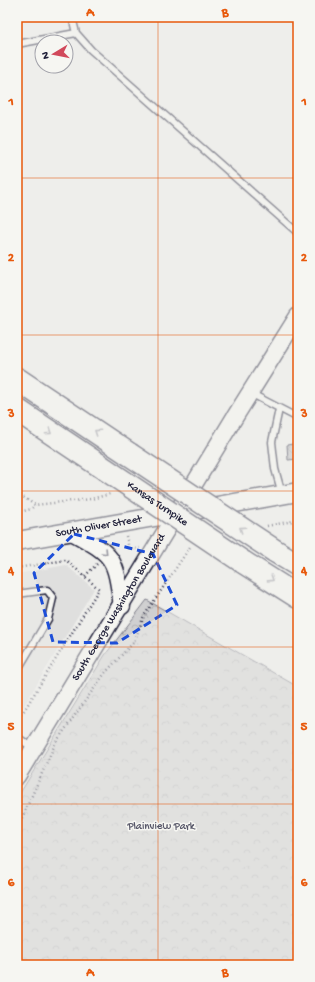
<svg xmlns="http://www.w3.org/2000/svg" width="315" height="982" font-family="'Gochi Hand',sans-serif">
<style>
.built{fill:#dfdfde}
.forest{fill:url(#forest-crowns);stroke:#797986}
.building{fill:url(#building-cross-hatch);stroke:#22223b}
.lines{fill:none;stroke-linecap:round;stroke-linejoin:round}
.service-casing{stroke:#22223b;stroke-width:9}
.tertiary-casing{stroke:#22223b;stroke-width:19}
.secondary-casing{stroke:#22223b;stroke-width:21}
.motorway-casing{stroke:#22223b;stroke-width:25}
.path{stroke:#22223b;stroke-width:2.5;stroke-dasharray:1 3;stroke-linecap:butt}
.service{stroke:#f6f6f2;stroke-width:6}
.tertiary{stroke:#f6f6f2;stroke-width:16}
.secondary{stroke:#f6f6f2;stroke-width:18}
.motorway{stroke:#f6f6f2;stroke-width:22}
.motorway-bridge-casing{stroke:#22223b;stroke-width:25;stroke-linecap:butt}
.motorway-bridge{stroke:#f6f6f2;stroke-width:22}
.oneway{stroke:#9797a0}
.marked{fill:none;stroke:#1d4ed8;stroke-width:3;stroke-dasharray:8 5;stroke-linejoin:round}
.grid{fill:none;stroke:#e8590c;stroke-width:1;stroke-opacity:0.55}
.labels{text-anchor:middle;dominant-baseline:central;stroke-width:3;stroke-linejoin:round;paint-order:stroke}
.street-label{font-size:11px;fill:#22223b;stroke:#f6f6f2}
.park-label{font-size:11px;fill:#565668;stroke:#f6f6f2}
.neatline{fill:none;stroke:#e8590c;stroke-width:1.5}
.grid-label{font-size:13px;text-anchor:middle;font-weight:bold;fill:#e8590c}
</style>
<defs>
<pattern id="forest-crowns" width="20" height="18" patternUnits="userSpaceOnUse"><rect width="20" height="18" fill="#d0d0d1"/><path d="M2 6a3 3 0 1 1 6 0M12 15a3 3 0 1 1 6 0" fill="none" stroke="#b2b2b4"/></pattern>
<pattern id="building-cross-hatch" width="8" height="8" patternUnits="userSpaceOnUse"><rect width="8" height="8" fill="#bbbbbf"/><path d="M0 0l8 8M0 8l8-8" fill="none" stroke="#a0a0a5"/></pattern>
</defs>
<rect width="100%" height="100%" fill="#eeeeeb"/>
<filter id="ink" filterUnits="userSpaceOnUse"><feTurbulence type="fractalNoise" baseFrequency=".025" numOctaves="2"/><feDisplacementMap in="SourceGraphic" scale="8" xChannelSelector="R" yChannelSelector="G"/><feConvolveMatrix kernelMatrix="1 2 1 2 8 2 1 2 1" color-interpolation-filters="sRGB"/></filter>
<g filter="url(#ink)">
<path class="built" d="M66 565 94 589 17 717V574Z"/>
<path class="forest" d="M147 600 298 687V965H17V798L105 655Z"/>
<path class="building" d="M298 443V459L288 460 287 445Z"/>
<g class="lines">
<g class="service-casing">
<path id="service" d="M72 17 76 33 91 50 298 233
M295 17 298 30
M17 44 76 33
M250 393 298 418
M279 409 272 442 275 469 282 494
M17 594 47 590 53 598 48 619 17 671
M17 737 33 748"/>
</g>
<g class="tertiary-casing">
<g id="tertiary">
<path d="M72 532C115 556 115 557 122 606"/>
<path id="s1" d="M17 776 236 415 298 316"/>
</g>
</g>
<g class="secondary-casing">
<g id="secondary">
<path id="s2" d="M17 541 298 492"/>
</g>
</g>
<g class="motorway-casing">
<path id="motorway" d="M17 379 129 454
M17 410 99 465
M275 551 298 565
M243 562 298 597"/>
</g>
<path class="path" d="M17 493 35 505 91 499 110 494
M17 513 31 509 35 505
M267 526 298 520
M126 536 129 549 140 548
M17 568 66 560 99 589 17 722
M85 576 97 564
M17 829 56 742 105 673 134 642 144 616 190 547"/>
<use href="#service" class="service"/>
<use href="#tertiary" class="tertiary"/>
<use href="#secondary" class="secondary"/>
<use href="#motorway" class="motorway"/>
<g class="motorway-bridge-casing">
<g id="motorway-bridge">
<path d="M129 454 275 551"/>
<path id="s3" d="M99 465 243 562"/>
</g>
</g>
<use href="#motorway-bridge" class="motorway-bridge"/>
</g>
<defs><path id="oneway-chevron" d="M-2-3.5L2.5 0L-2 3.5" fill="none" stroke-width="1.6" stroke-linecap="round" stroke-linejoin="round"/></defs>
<g class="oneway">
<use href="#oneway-chevron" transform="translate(49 432) rotate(34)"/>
<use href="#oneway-chevron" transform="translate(97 432) rotate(-146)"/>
<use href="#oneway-chevron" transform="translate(242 529) rotate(-146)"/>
<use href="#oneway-chevron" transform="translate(105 552) rotate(46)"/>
<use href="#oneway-chevron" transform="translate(271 579) rotate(33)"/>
</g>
</g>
<path d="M0 0H315V982H0ZM74 534 153 554 177 605 117 643 53 642 34 573Z" fill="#eeeeeb" fill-opacity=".55" fill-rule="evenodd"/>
<path class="marked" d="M74 534 153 554 177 605 117 643 53 642 34 573Z"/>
<path class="grid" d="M158 17V965M17 178H298M17 335H298M17 491H298M17 647H298M17 804H298"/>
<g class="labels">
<g class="street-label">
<text stroke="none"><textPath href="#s3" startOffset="70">Kansas Turnpike</textPath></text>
<text stroke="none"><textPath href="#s2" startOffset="83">South Oliver Street</textPath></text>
<text stroke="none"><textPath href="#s1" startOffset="197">South George Washington Boulevard</textPath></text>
</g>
<g class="park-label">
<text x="161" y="827">Plainview Park</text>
</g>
</g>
<rect width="315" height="982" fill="none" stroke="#f6f6f2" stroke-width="44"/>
<g transform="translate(54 54) rotate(260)"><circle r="19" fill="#f6f6f2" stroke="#a1a1a9"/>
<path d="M0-3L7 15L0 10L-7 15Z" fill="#d1495b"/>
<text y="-6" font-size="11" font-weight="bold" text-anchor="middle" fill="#22223b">N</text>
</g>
<rect x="22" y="22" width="271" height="938" class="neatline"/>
<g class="grid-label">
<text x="90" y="16">A</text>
<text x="225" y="16">B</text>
<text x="11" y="105">1</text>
<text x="304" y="105">1</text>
<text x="11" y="261">2</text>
<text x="304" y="261">2</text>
<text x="11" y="417">3</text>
<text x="304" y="417">3</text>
<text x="11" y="574">4</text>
<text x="304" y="574">4</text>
<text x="11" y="730">5</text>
<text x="304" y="730">5</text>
<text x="11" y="886">6</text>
<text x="304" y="886">6</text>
<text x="90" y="976">A</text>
<text x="225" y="976">B</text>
</g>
</svg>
